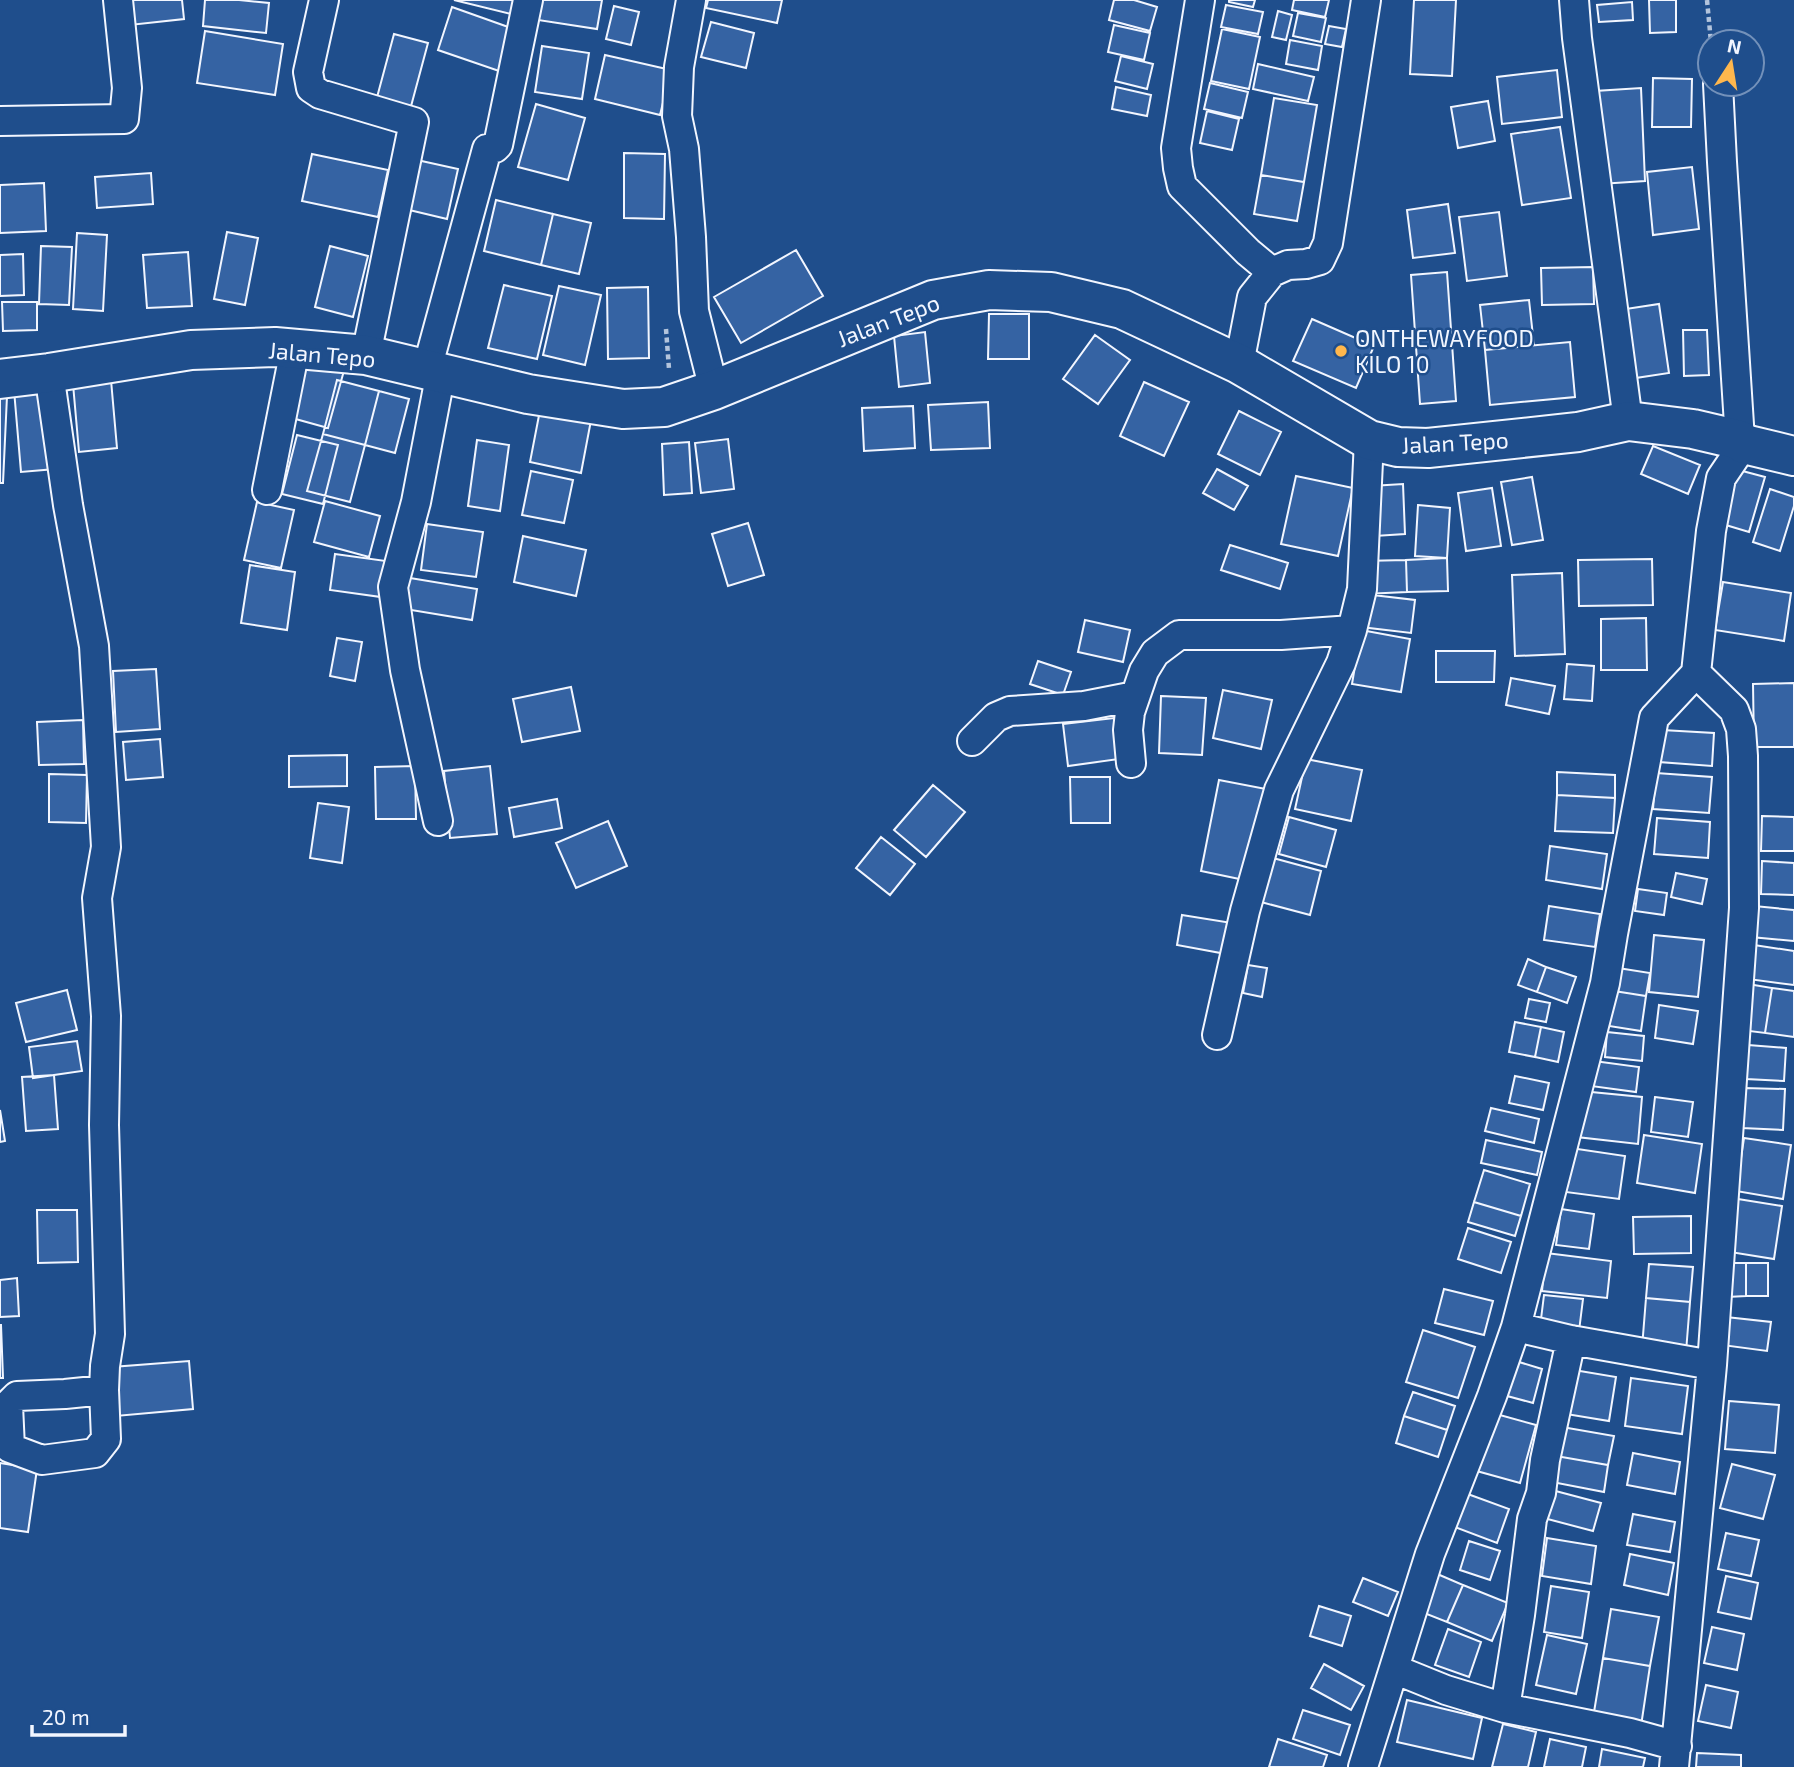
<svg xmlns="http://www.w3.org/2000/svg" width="1794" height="1767" font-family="'Exo 2',sans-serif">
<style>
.building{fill:#3563a3;stroke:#f2f6ff;stroke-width:2}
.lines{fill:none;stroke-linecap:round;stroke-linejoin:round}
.street-casing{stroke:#f2f6ff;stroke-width:32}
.secondary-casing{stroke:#f2f6ff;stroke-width:42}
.path{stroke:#b3c4dc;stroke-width:4.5;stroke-dasharray:5 3.5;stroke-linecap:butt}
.street{stroke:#1f4e8c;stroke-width:28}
.secondary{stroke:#1f4e8c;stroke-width:38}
.poi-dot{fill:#ffb74d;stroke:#1f4e8c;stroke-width:2.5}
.labels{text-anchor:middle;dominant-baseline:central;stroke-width:5;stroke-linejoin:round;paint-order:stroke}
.street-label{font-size:23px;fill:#f2f6ff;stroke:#1f4e8c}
.poi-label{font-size:23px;fill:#f2f6ff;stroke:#1f4e8c;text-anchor:start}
</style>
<rect width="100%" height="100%" fill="#1f4e8c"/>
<path class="building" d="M127 0H182L184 19 130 25Z
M205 0H239L269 3 266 33 203 26Z
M454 0H518L515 15Z
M541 0H602L597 29 538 20Z
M708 0H782L777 23 706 8Z
M1114 0H1134L1157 7 1150 31 1109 20Z
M1229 0H1255L1253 7 1229 2Z
M1294 0H1329L1325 17 1292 10Z
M1414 0H1456L1452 76 1410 74Z
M1649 0H1676V32L1650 33Z
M1632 2 1633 20 1599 22 1597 5Z
M1226 5 1263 12 1258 34 1221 27Z
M614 6 639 12 631 45 606 39Z
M452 7 514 29 499 71 438 50Z
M1278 11 1292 15 1286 40 1272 37Z
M1298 13 1326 18 1321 42 1293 36Z
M711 22 754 33 746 68 701 57Z
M1114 25 1150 33 1144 60 1108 52Z
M1329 26 1346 29 1342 47 1325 44Z
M1222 29 1260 37 1249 89 1211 81Z
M205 31 283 44 275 95 197 83Z
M394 34 428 43 410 110 376 101Z
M1290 40 1322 46 1318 70 1286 64Z
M542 46 589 53 582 99 535 92Z
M605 55 671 70 660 115 595 99Z
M1121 56 1153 64 1147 89 1115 81Z
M1258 64 1314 77 1308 101 1253 89Z
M1557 70 1562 117 1502 124 1497 77Z
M1653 78 1692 79 1691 127H1652Z
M1210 83 1248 92 1242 118 1204 109Z
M1116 87 1151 95 1147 116 1112 109Z
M1641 88 1645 181 1600 184 1595 91Z
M1274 98 1317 105 1304 182 1261 175Z
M1488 101 1495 141 1458 148 1451 107Z
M536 104 585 118 568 180 518 167Z
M1207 111 1239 119 1232 150 1200 143Z
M1560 127 1571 198 1522 205 1511 134Z
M624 153 665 154 664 219 624 218Z
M312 154 388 170 378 217 302 201Z
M417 160 458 169 447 219 405 209Z
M1692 167 1699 229 1653 235 1647 172Z
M151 173 153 204 97 208 95 177Z
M1261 175 1304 182 1297 221 1254 214Z
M44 183 46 231 0 233V185Z
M496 200 553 214 541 265 484 251Z
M1448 204 1455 253 1413 258 1407 210Z
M1499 212 1507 276 1467 281 1459 217Z
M553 214 591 223 579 274 541 265Z
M227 232 258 238 245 305 214 299Z
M77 233 107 235 103 311 73 309Z
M41 246 72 247 69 305 39 304Z
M330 246 368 256 353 317 315 307Z
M796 250 823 296 741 343 714 297Z
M188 252 192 306 147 308 143 255Z
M23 254 24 295 0 296V255Z
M1593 267 1594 304 1542 305 1541 268Z
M1447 272 1456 401 1420 404 1411 275Z
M504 285 552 296 537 359 488 348Z
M559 286 601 295 585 365 543 355Z
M648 287 649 358 608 359 607 288Z
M1529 300 1534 345 1485 350 1480 305Z
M2 302H37V330L3 331Z
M1659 304 1669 373 1629 379 1619 310Z
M989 314H1029V359H988Z
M1312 319 1374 346 1356 388 1293 361Z
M1683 330H1707L1709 375 1684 376Z
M925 332 930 383 899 387 894 336Z
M1095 335 1130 360 1098 404 1063 379Z
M1570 342 1575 397 1490 405 1485 350Z
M309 357 345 367 328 428 292 418Z
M111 380 117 448 79 452 73 384Z
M337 380 379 391 365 445 323 434Z
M1144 382 1189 402 1164 456 1120 436Z
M49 387 55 469 21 472 14 390Z
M379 391 409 399 395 453 365 445Z
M0 396H7L3 483H0Z
M988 402 990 448 931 450 928 405Z
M541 405 592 415 581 473 530 462Z
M913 406 915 448 864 451 862 408Z
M1239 411 1281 432 1260 475 1218 454Z
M323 434 365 445 350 502 307 491Z
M297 435 338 445 323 504 282 494Z
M728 439 734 489 701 493 695 443Z
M477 440 509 445 500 511 468 506Z
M689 442 692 493 664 495 662 444Z
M1653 446 1700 465 1688 494 1641 474Z
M1217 469 1248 486 1234 510 1203 493Z
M1735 469 1765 477 1749 532 1719 523Z
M531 471 573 480 564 523 522 515Z
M1296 476 1353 488 1338 556 1281 544Z
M1532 477 1543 540 1512 545 1501 482Z
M1403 484 1405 534 1375 536 1371 486Z
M1492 488 1501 546 1466 551 1458 493Z
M1770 489 1794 497V506L1780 551 1753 542Z
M325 501 380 516 369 557 314 542Z
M257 502 294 510 281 568 244 560Z
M1418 505 1450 508 1447 558 1415 556Z
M748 523 764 575 728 586 712 534Z
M427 524 483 532 476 577 421 570Z
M523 536 586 550 576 596 514 582Z
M1230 545 1288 563 1280 589 1221 570Z
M335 554 386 561 381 597 330 590Z
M1447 558 1448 591 1407 592 1406 560Z
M1652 559 1653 605 1579 606 1578 560Z
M1406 560 1407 592 1364 594 1363 561Z
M250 565 295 572 287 630 241 623Z
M1562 573 1565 654 1515 656 1512 575Z
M404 577 477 589 472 620 399 608Z
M1723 582 1791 593 1784 641 1715 630Z
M1364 594 1415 600 1411 633 1361 627Z
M1646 618 1647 670H1601V619Z
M1085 620 1130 630 1123 662 1078 652Z
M1361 630 1410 639 1401 692 1352 684Z
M337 638 362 642 355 681 330 676Z
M1436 651H1495L1494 682H1436Z
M1038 661 1071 672 1063 695 1030 684Z
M1567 664 1594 666 1592 701 1564 699Z
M156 669 160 729 116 732 113 671Z
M1511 678 1555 686 1549 714 1506 705Z
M1794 683V747H1754L1753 684Z
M571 687 580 731 522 742 513 699Z
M1223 690 1272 700 1261 749 1213 738Z
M1161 696 1206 698 1202 755 1159 753Z
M1114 718 1119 759 1068 766 1063 724Z
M83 720 84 764 39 765 37 722Z
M1662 730 1714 733 1712 766 1659 762Z
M160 739 163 777 126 780 123 742Z
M347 755V786L289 787V756Z
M1306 759 1362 770 1351 821 1295 809Z
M415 766 416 819H376L375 767Z
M490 766 497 834 450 838 444 771Z
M1557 772 1615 775V798L1557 795Z
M1656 773 1712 777 1709 813 1653 809Z
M49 774 87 775 86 823 49 822Z
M1070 777H1110V823H1071Z
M1219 780 1266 789 1249 881 1201 871Z
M933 785 965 812 926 857 894 830Z
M1557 795 1615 798 1613 833 1555 831Z
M557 799 562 828 514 837 509 808Z
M318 803 349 807 342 863 310 858Z
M1762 816 1794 817V851H1761Z
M1289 817 1336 830 1326 867 1279 854Z
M1657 818 1710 822 1708 858 1654 854Z
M608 821 627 866 576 888 556 843Z
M881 837 915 864 890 895 856 868Z
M1550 846 1607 854 1602 889 1546 880Z
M1273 858 1321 871 1310 915 1261 902Z
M1762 861 1794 863V895L1761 894Z
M1676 873 1707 879 1702 904 1671 897Z
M1638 889 1667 893 1664 915 1635 911Z
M1549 906 1600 914 1595 947 1544 940Z
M1754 906 1794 910V941L1751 937Z
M1182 915 1232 923 1226 954 1177 945Z
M1654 935 1704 940 1698 997 1649 992Z
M1754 945 1794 951V985L1748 979Z
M1528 959 1546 967 1537 992 1518 985Z
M1248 965 1267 968 1262 997 1243 993Z
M1546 967 1576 977 1567 1003 1537 992Z
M1618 968 1650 973 1646 996 1614 991Z
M1748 984 1772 988 1765 1033 1741 1030Z
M1772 988 1794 991V1037L1765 1033Z
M67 990 77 1030 26 1042 16 1003Z
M1614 991 1646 996 1641 1031 1609 1026Z
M1529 999 1550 1003 1546 1022 1525 1018Z
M1659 1005 1698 1011 1693 1044 1655 1038Z
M1515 1022 1541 1027 1535 1057 1509 1052Z
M1541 1027 1564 1032 1558 1062 1535 1057Z
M1607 1032 1644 1036 1642 1061 1605 1057Z
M77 1041 82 1071 33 1078 29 1047Z
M1748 1045 1786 1048 1784 1081 1746 1079Z
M1594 1061 1639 1067 1636 1092 1591 1086Z
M54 1075 58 1129 26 1131 22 1077Z
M1515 1076 1549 1083 1543 1110 1509 1103Z
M1744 1088 1785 1089 1783 1130 1742 1128Z
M1581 1091 1642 1097 1638 1144 1577 1137Z
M1655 1097 1693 1102 1688 1137 1651 1132Z
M1491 1108 1539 1119 1534 1143 1485 1131Z
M0 1110 5 1141 0 1142Z
M1644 1135 1702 1144 1695 1193 1637 1183Z
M1744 1138 1791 1145 1783 1199 1736 1191Z
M1486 1140 1542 1152 1537 1175 1481 1163Z
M1564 1147 1625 1156 1619 1199 1558 1191Z
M1484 1170 1530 1184 1521 1216 1474 1202Z
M1738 1199 1782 1206 1774 1259 1730 1252Z
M1474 1202 1521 1216 1515 1236 1468 1222Z
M1561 1209 1594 1214 1589 1249 1556 1245Z
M37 1210H77L78 1262 38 1263Z
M1691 1216V1253L1634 1254 1633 1217Z
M1468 1228 1511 1242 1501 1273 1458 1259Z
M1546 1253 1611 1261 1607 1298 1542 1291Z
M1726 1263H1746V1296L1727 1297Z
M1746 1263H1768V1296H1746Z
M1649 1264 1693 1267 1690 1302 1646 1298Z
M17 1278 19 1316 0 1317V1280Z
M1444 1289 1493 1301 1484 1335 1435 1323Z
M1544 1295 1583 1299 1579 1331 1540 1327Z
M1646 1298 1690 1302 1686 1352 1642 1348Z
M1726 1317 1771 1322 1767 1351 1722 1345Z
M0 1325H1L3 1378H0Z
M1423 1330 1475 1347 1458 1398 1406 1382Z
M1506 1358 1542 1369 1533 1403 1496 1393Z
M189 1361 193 1409 116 1416 112 1367Z
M1568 1369 1616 1377 1609 1421 1560 1413Z
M1631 1378 1688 1386 1682 1434 1625 1426Z
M1413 1392 1455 1406 1447 1430 1404 1416Z
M1729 1401 1779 1405 1775 1453 1725 1449Z
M1489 1412 1536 1425 1520 1483 1473 1470Z
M1404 1416 1447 1430 1438 1457 1396 1443Z
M1562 1427 1614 1436 1608 1465 1556 1456Z
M1633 1453 1680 1462 1675 1494 1627 1485Z
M1556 1456 1608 1465 1604 1492 1552 1482Z
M0 1463 37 1469 28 1532 0 1528Z
M1732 1464 1775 1475 1763 1519 1720 1508Z
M1548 1489 1601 1503 1593 1531 1540 1517Z
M1465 1493 1509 1509 1497 1543 1452 1526Z
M1633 1514 1675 1522 1670 1552 1627 1545Z
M1726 1533 1759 1540 1751 1576 1718 1569Z
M1547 1538 1596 1546 1591 1584 1542 1576Z
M1469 1541 1500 1551 1490 1580 1460 1570Z
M1630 1554 1674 1563 1668 1595 1624 1585Z
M1435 1573 1463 1585 1447 1622 1419 1611Z
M1726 1576 1758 1583 1751 1619 1718 1612Z
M1363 1578 1398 1592 1388 1616 1353 1602Z
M1463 1585 1508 1603 1492 1641 1447 1622Z
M1551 1586 1589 1592 1582 1638 1544 1632Z
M1319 1606 1351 1616 1342 1646 1310 1636Z
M1611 1609 1659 1617 1650 1666 1603 1658Z
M1712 1627 1744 1634 1737 1670 1704 1663Z
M1448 1629 1481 1642 1469 1677 1435 1665Z
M1547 1635 1587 1644 1576 1694 1536 1685Z
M1603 1658 1650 1666 1641 1726 1593 1718Z
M1324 1664 1364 1686 1351 1710 1311 1688Z
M1706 1685 1738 1692 1731 1728 1698 1721Z
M1407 1700 1482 1718 1473 1759 1397 1742Z
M1303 1710 1350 1725 1340 1755 1293 1739Z
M1503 1724 1536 1732 1528 1767H1492Z
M1278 1739 1327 1755 1323 1767H1269Z
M1550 1739 1586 1747 1582 1767H1544Z
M1602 1749 1645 1758 1643 1767H1599Z
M1697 1753 1741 1755V1767H1696Z"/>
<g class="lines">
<g class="street-casing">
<path id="street" d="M324 0 308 72 311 88 320 94 414 122 366 355
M691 0 679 67 677 116 684 149 691 237 694 311 714 390
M1200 0 1176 148 1178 168 1182 186 1248 252 1272 272 1288 265 1306 264 1320 260 1328 243 1366 0
M1574 0 1577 38 1628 421
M1718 84 1722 162 1740 440
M0 121 124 119 127 88 118 0
M1239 364 1252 297 1272 272
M427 369 487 149 495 148 498 145 528 0
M49 373 68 505 94 646 106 847 97 898 106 1016 104 1125 110 1334 105 1366 104 1390 106 1439 95 1453 42 1460 10 1448 8 1405 17 1396 65 1394 104 1390
M267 490 295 349
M972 741 996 717 1010 711 1084 706 1135 696
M1131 763 1128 730 1130 712 1144 671 1155 653 1179 635H1281L1352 630
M438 821 405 670 393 587 416 502 441 372
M1217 1035 1245 911 1279 790 1341 663 1352 630 1362 589 1369 440
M1516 1327 1571 1340 1712 1365
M1394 1669 1446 1690 1505 1708 1630 1733 1677 1746
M1505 1708 1520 1615 1532 1519 1541 1493 1545 1460 1571 1340
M1363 1767 1430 1554 1492 1396 1516 1327 1605 983 1613 934 1654 718 1696 673 1711 531 1721 478 1744 444
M1674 1767 1712 1365 1744 908 1743 756 1741 729 1734 710 1696 673"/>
</g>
<g class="secondary-casing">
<path id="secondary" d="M0 379 49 373 191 350 275 347 366 355 528 394 623 409 664 407 714 390 933 300 989 290 1051 292 1122 309 1239 364 1369 440 1398 447 1428 448 1578 432 1628 421 1693 429 1740 440 1744 444 1794 456"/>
</g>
<path class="path" d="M1707 0 1711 42
M666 329 669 369"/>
<use href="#street" class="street"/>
<use href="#secondary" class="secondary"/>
</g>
<circle class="poi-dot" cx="1341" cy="351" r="7"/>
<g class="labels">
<g class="street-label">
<text transform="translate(888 320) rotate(-21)">Jalan Tepo</text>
<text transform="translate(322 354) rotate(5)">Jalan Tepo</text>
<text transform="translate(1455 442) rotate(-3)">Jalan Tepo</text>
</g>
<g class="poi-label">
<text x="1355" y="338">ONTHEWAYFOOD<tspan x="1355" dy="26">KILO 10</tspan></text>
</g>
</g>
<g transform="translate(1731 63) rotate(12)"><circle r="33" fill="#1f4e8c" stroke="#7391ba" stroke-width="2"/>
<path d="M0-5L12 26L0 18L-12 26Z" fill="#ffb74d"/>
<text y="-10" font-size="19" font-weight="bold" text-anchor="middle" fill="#f2f6ff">N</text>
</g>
<path d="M32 1725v10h93v-10" fill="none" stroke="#f2f6ff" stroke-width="3.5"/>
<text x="42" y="1725" font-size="21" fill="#f2f6ff" stroke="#1f4e8c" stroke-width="5" paint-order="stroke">20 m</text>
</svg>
